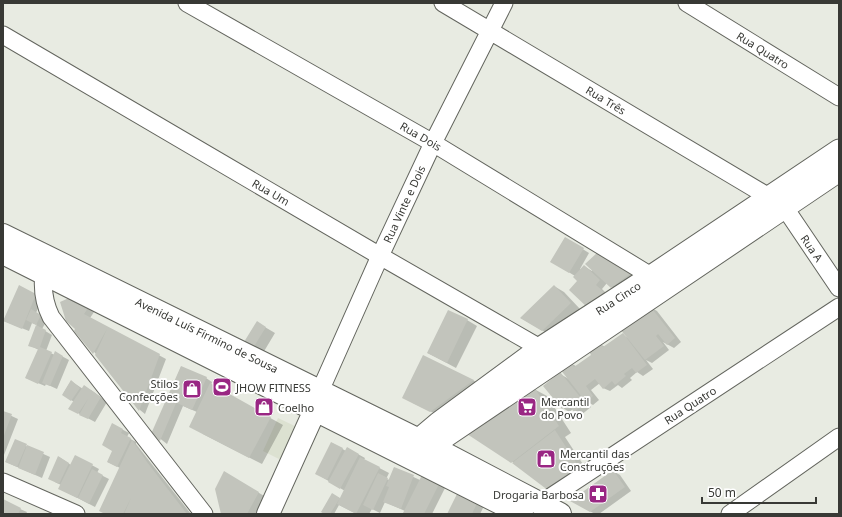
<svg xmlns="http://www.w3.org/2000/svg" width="842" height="517" font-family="'Noto Sans',sans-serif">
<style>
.built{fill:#dce1d1}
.shadow{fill:#0003}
.building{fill:#c2c4bc}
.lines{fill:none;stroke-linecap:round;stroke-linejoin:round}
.minor-casing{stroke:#63655e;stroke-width:19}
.tertiary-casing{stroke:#63655e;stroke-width:23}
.secondary-casing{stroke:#63655e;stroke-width:24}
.minor{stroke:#fff;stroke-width:17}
.tertiary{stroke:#fff;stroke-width:21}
.secondary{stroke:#fff;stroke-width:22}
.labels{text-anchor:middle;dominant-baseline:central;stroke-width:4;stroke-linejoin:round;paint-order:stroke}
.street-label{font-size:11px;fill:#383935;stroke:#fff}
.poi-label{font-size:11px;fill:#383935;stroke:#fff;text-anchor:start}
</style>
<rect width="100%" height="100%" fill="#e8ebe2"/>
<path class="built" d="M278 418 299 428 283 461 263 451Z"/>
<path class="shadow" d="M565 238 589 253 580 269 581 270 584 266 592 271 598 253 636 277 618 291 607 283 602 289 609 296 596 312 575 276 552 262Z
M554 286 564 292 580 309 552 336 521 318Z
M19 287 42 299 36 313 47 320 42 329 52 335 46 351 55 355 56 353 69 360 57 389 46 384 45 386 26 378 39 350 29 345 37 325 32 323 29 331 4 321Z
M650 307 657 311 681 342 674 348 663 342 669 350 652 363 646 360 653 369 643 376 637 372 630 378 632 380 622 388 618 385 610 391 603 388 600 383 591 390 599 400 593 405 586 401 591 407 581 415 573 409 569 412 563 408 560 374 569 379 570 363 576 366 593 355 600 344 605 347 623 335 628 338Z
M87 308 94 312 90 318 166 359 145 414 140 410 96 354 75 331V328Z
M467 320 477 326 456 368 428 353Z
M258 323 275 333 263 353 245 342Z
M181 367 206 378 212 382 211 385 283 425 262 464 203 434 197 412 183 406 167 444 153 433Z
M473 380 482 386 440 416 413 403Z
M71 381 83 389 91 390 107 402 95 422 76 412 74 402 63 394Z
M534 389 547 396 571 433 565 437 590 475 516 464 469 434Z
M3 412 18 419 4 455H3Z
M112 424 129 433 127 437 136 442V444L191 514H106L120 468 108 462 114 451Z
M15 441 50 457 42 478 6 462Z
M332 443 346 451 347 448 365 458 364 460 389 473 386 479 390 480 394 468 420 480 448 482 432 514H406L405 511 385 502 380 513 372 509 369 514H357L339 505 334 514H326L332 494 341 499 345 491 322 477Z
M75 456 99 469 97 473 109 479 95 507 66 492 61 485 55 482 59 457 71 465Z
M613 471 620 475 631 491 599 514H595L572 501Z
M225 473 271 500 263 514H222Z
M458 493 484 506 480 514H448Z
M3 501 20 509 27 512 26 514H3Z"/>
<path class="building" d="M565 237 584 248 569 273 550 262Z
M598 252 631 273 611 288 585 264Z
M584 265 600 280 596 285 604 292 589 309 569 290 577 281 573 277Z
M19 285 36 294 22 329 3 321Z
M554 285 571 303 542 331 520 318Z
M69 298 88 308 84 314 160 354 139 411 95 355 107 329 93 354 74 331 75 329 66 321 60 302Z
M650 306 675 338 667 345 658 334 656 336 664 346 645 360 620 329Z
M31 309 41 315 36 325 46 330 40 347 52 352 38 384 25 378 38 349 28 346 36 325 26 320Z
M448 310 468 319 447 363 427 353Z
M257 321 266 327 253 348 244 342Z
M623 333 647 365 636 373 632 368 624 374 626 376 615 385 612 381 603 389 595 379 586 386 593 396 586 402 560 369 570 362 574 367 591 355 589 351 600 342 603 347Z
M55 351 63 356 50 386 42 383Z
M423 355 474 380 430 412 402 398Z
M181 366 207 377 192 410 177 403 179 401 170 398 177 401 160 441 151 434Z
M560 372 585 403 574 412 568 404 562 409 543 386Z
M71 380 80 388 71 401 62 395Z
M210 383 271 417 249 458 189 427Z
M84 385 101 397 88 419 79 415 88 399 78 414 68 409Z
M534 387 559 426 511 463 467 434Z
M3 411 12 414 3 438Z
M112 423 123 429 121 433 131 438 117 467 107 462 112 451 102 445Z
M555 430 581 470 549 491 512 463Z
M15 439 27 444 17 467 5 462Z
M132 440 147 462 187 514H124L131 498 123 514H105L99 511Z
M331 442 343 448 327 480 315 474Z
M27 445 44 452 35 475 18 468Z
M347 447 359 454 340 489 328 482Z
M75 455 93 464 77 498 58 489Z
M58 456 69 463 59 484 48 479Z
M360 457 380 467 356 514 337 504Z
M394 467 414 475 401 509 383 502 389 487 386 486Z
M92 469 103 475 89 504 78 498Z
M425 469 442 478 424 514H404L403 513Z
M613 470 625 487 590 512 570 501Z
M224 471 259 492 247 514H221L215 489Z
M378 473 388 478 373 510 363 505Z
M458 492 478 501 472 514H447Z
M332 493 340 498 330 514H324L321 512Z
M3 499 21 508 18 514H3Z"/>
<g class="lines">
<g class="minor-casing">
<path id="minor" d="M187 3 433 143 651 276
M443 3 769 197
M687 3 839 97
M3 35 380 256 540 348
M785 208 839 288
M44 273C42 289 44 303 51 317L204 514
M320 391 380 256 433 143 504 3
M3 482 76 514
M540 504 839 307
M730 514 839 437"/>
</g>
<g class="tertiary-casing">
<path id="tertiary" d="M406 450 438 423 540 348 651 276 839 150
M420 457 448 435 839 171"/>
</g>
<g class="secondary-casing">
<path id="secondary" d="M3 235 417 439 560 514
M3 253 522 514
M268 514 315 410 319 396"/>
</g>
<use href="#minor" class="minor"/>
<use href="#tertiary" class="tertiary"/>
<use href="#secondary" class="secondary"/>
</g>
<defs>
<g id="stadium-square" transform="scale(1)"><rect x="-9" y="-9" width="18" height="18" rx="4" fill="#992683" stroke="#fff"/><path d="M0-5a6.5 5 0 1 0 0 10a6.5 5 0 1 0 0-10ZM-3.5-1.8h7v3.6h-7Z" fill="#fff"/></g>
<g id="shop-square" transform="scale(1)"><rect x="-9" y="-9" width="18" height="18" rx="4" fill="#992683" stroke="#fff"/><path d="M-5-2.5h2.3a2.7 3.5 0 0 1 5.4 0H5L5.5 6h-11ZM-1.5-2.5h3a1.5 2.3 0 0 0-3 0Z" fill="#fff"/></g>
<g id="supermarket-square" transform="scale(1)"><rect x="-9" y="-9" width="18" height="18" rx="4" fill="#992683" stroke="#fff"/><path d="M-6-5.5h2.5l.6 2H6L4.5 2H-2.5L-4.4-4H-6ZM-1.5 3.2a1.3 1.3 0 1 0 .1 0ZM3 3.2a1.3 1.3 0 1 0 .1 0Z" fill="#fff"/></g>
<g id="pharmacy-square" transform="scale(1)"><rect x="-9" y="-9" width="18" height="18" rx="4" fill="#992683" stroke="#fff"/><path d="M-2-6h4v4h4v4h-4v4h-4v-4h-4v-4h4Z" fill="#fff"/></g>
</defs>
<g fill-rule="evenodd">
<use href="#stadium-square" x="222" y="387"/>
<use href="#shop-square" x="192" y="389"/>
<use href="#shop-square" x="264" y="407"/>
<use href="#supermarket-square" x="527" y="407"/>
<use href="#shop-square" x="546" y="459"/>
<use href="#pharmacy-square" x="598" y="494"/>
</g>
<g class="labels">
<g class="street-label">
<text transform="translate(763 50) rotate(32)">Rua Quatro</text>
<text transform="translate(606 100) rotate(31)">Rua Três</text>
<text transform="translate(421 136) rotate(30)">Rua Dois</text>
<text transform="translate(271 192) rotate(30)">Rua Um</text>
<text transform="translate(404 204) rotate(-65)">Rua Vinte e Dois</text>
<text transform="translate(812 248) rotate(56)">Rua A</text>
<text transform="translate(618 298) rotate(-33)">Rua Cinco</text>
<text transform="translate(207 335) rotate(26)">Avenida Luís Firmino de Sousa</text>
<text transform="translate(690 405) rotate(-33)">Rua Quatro</text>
</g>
<g class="poi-label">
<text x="178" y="383" text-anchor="end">Stilos<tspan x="178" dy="13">Confecções</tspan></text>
<text x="236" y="387">JHOW FITNESS</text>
<text x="541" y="401">Mercantil<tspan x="541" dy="13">do Povo</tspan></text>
<text x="278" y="407">Coelho</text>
<text x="560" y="453">Mercantil das<tspan x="560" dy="13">Construções</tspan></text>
<text x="584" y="494" text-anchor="end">Drogaria Barbosa</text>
</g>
</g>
<rect width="842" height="517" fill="none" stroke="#383935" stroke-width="8"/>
<path d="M702 497v6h114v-6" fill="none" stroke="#383935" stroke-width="2"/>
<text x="708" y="497" font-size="12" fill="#383935" stroke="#ffffff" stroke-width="3" paint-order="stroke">50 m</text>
</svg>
